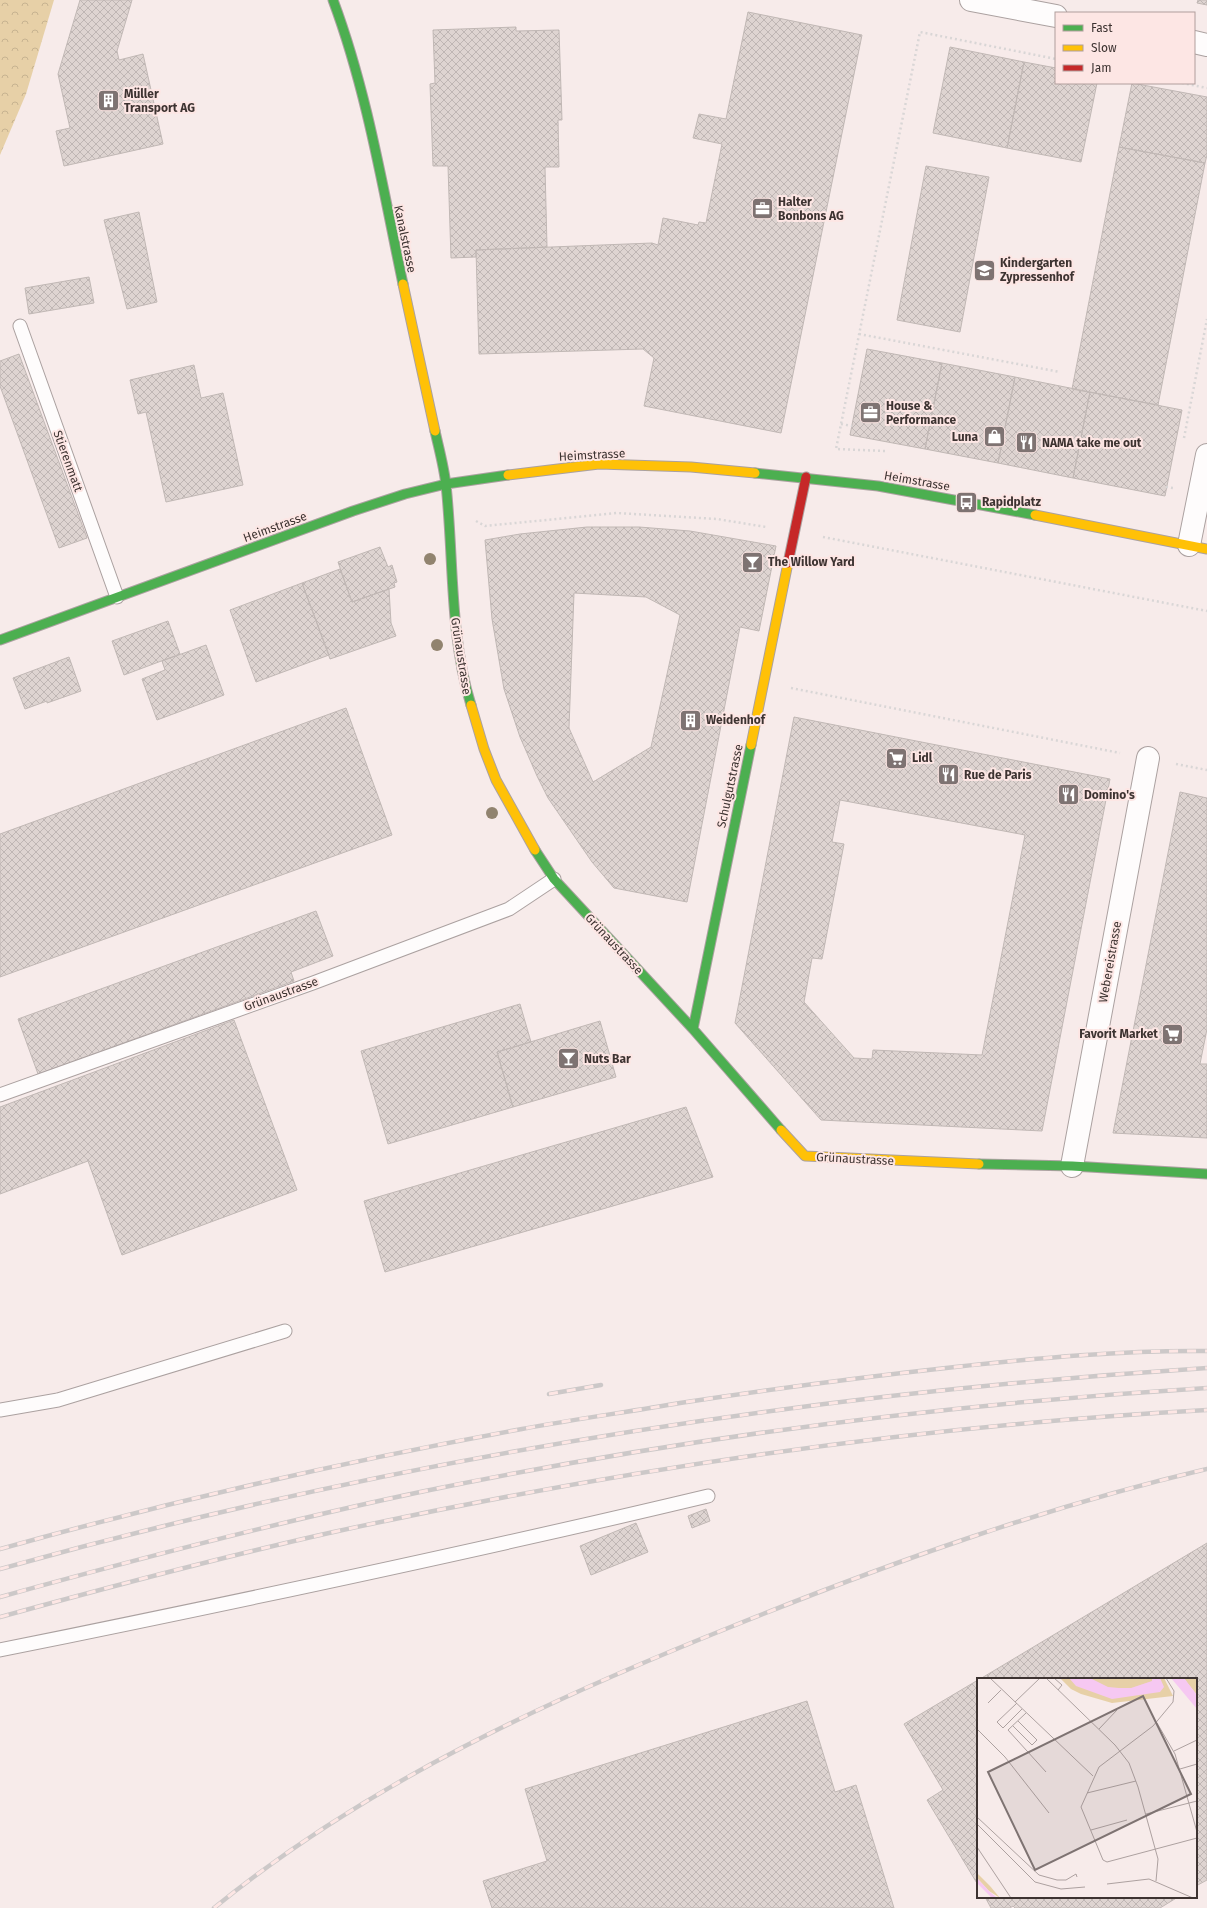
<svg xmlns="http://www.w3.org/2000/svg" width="1207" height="1908" font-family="'Fira Sans',sans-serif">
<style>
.park{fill:url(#park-crowns)}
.building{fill:url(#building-cross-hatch);stroke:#c1b8b5;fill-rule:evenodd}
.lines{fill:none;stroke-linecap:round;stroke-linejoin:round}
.lane-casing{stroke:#aba1a0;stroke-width:15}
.street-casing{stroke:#aba1a0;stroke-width:24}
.fast-casing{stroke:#aba1a0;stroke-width:11}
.slow-casing{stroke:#aba1a0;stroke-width:11}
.jam-casing{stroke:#aba1a0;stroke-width:11}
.path{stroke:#d9d6d6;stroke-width:2.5;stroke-dasharray:2 3;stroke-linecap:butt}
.lane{stroke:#fefcfc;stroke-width:13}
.street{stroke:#fefcfc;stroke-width:22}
.fast{stroke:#4caf50;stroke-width:9}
.slow{stroke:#ffc107;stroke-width:9}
.jam{stroke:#c62828;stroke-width:9}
.rail-casing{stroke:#ccc8c8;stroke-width:4.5}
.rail{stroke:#fde6e4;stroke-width:3;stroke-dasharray:9;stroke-linecap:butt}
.tree{fill:#91836f}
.labels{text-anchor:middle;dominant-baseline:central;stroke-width:4;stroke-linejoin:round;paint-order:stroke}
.poi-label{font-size:12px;font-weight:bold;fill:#3d3331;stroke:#fde6e4;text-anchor:start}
.street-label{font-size:12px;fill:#3d3331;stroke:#fde6e4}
.inset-road{fill:none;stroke:#ada1a0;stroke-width:1}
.view{fill:#7e7372;fill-opacity:0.15;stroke:#7e7372;stroke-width:2}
.inset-edge{fill:none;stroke:#3d3331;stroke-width:2}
</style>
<defs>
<pattern id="park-crowns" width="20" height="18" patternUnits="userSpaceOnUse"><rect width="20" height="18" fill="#e7d0a7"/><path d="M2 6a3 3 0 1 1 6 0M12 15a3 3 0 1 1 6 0" fill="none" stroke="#c7b390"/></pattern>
<pattern id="building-cross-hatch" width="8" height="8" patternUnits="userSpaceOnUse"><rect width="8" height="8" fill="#ded4d1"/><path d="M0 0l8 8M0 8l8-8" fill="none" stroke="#bfb6b4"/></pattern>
</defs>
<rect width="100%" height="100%" fill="#f7ebea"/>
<path class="park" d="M0 0H54L26 94 0 155Z"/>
<path class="building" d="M80 0H132L117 51 119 60 143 54 163 144 64 166 56 131 70 128 58 74Z
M1198 0H1207V5L1197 3Z
M748 12 862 35 781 433 644 406 654 358 643 349 479 354 476 250 652 243 658 245 663 218 698 225 699 222 706 223 722 144 693 138 699 114 726 119Z
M516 27V31L559 30 562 120H558L559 167H545L547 247 476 250V257L451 258 448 166H433L430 84 435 83 433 30Z
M950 47 1024 62 1007 148 933 133Z
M1024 62 1056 68V83H1097L1081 162 1007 148Z
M1132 83 1207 97V155L1205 163 1119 147Z
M1119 147 1205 163 1158 405 1072 389Z
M926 166 989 177 960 332 897 320Z
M139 212 157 302 127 309 104 220Z
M89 277 94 303 29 314 25 288Z
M867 349 942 363 925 449 850 435Z
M19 354 87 538 59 548 0 386V361Z
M942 363 1015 377 998 463 925 449Z
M194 365 201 398 223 393 243 485 166 502 146 412 138 414 130 380Z
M1015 377 1090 392 1073 478 998 463Z
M1090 392 1182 410 1165 496 1073 478Z
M587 527H639L690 531 776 546 759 631 740 627 687 902 614 888 592 862 548 798 537 776 520 737 504 689 492 619 485 540 520 534ZM574 593 646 597 680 615 651 747 593 782 569 728Z
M380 547 388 567 392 565 397 582 394 583 395 587 352 602 338 562Z
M340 569 352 602 389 589 391 623 396 636 330 659 302 583Z
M302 583 329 655 256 682 230 610Z
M168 621 180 654 124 675 112 641Z
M206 645 224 695 157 720 142 679 165 670 162 661Z
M69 657 81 691 47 703V701L25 709 13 678Z
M346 708 392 835 0 977V834Z
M794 717 1110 779 1042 1131 821 1120 735 1023ZM840 800 1025 835 982 1055 873 1050 872 1059 854 1058 804 1002 812 958 822 959 844 844 832 842Z
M1180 792 1207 798V1029L1200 1064H1207V1138L1113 1133Z
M316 911 333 956 291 972 294 981 38 1074 18 1019Z
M520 1004 531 1042 497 1052 513 1107 388 1144 361 1051Z
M234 1020 297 1190 122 1255 88 1161 0 1194V1107Z
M600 1021 616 1077 513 1107 497 1052Z
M686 1107 713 1177 385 1272 364 1201Z
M706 1509 710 1521 692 1528 688 1516Z
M636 1523 648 1552 591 1575 580 1546Z
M1207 1543V1880L1196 1886V1679H980Z
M978 1680V1885L927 1800 943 1790 904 1724Z
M807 1701 835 1792 856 1785 894 1908H492L483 1881 547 1861 525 1789Z
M985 1897H1178L1160 1908H1015L1013 1906 1010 1908H991Z"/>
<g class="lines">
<defs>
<path id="lane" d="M20 326 117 597
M0 1095 313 983 509 909 554 879
M0 1410 58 1400 285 1331
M0 1650C237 1602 473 1552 708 1496"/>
<path id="street" d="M971 0 1056 16
M1194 42 1207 45
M1189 545 1207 455
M1072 1166 1148 758"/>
<path id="fast" d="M333 0C367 91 383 189 403 284
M435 431C439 449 444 467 446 485 454 558 449 634 471 705
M755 473 878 486 1035 515
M0 640 353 511 405 494 446 484 508 475
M535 850 554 879 693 1029 781 1130
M693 1029 751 745
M979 1164 1072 1166 1207 1174"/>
<path id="slow" d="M403 284 435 431
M508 475 599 464 691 467 755 473
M1035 515 1207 549
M471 705 484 749 496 780 535 850
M751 745 788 563
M781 1130 805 1156 979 1164"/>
<path id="jam" d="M788 563 806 477"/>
</defs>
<use href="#lane" class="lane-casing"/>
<use href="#street" class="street-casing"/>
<use href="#fast" class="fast-casing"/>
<use href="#slow" class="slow-casing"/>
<use href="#jam" class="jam-casing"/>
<path class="path" d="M1182 83 1207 88
M859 334 1060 372
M841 424 852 426
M1184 438 1207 319
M885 451 836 449 920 32 1056 59
M1166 487 1173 488
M476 521 485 526 617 513 717 519 766 527
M823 537 1207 611
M791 688 1120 753
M1176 764 1207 770"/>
<use href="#lane" class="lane"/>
<use href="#street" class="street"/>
<use href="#fast" class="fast"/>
<use href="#slow" class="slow"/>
<use href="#jam" class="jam"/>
<defs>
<path id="rail" d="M549 1394 601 1385
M0 1549C172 1501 347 1461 522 1429 575 1419 628 1412 680 1403 772 1389 863 1377 955 1367 1039 1358 1123 1350 1207 1351
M0 1569C394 1459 799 1394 1207 1368
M0 1597C141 1558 282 1521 425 1491 682 1438 945 1404 1207 1388
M0 1617C109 1587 218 1558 329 1533 617 1470 912 1426 1207 1410
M214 1908C367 1783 550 1699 733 1626 887 1564 1045 1507 1207 1469"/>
</defs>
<use href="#rail" class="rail-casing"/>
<use href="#rail" class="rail"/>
</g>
<g class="tree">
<circle cx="430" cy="559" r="6"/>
<circle cx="437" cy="645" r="6"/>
<circle cx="492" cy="813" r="6"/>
</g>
<defs>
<symbol id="building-square" viewBox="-11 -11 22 22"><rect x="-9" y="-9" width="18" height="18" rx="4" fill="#7e7372" stroke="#fde6e4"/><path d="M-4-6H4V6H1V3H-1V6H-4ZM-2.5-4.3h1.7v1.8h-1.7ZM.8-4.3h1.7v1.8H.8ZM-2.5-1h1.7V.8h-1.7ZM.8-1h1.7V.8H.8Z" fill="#fff"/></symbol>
<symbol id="office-square" viewBox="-11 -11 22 22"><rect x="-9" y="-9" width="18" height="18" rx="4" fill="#7e7372" stroke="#fde6e4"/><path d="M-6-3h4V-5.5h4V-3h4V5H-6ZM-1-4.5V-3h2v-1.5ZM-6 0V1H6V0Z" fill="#fff"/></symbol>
<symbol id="school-square" viewBox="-11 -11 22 22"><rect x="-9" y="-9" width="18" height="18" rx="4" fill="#7e7372" stroke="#fde6e4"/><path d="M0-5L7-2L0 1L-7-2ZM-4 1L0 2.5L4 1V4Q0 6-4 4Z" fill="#fff"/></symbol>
<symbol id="shop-square" viewBox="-11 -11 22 22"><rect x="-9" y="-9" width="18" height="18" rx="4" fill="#7e7372" stroke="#fde6e4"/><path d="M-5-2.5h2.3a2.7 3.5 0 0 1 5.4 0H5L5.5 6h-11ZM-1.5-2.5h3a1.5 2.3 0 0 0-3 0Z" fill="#fff"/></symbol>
<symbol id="restaurant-square" viewBox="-11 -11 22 22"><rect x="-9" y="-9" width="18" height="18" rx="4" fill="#7e7372" stroke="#fde6e4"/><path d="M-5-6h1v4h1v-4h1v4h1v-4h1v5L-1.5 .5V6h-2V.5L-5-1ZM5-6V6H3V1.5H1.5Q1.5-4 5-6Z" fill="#fff"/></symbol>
<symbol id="bus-square" viewBox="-11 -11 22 22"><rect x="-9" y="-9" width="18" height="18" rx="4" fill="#7e7372" stroke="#fde6e4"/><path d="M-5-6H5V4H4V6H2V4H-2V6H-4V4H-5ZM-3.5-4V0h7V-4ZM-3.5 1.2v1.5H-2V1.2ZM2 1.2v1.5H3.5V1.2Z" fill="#fff"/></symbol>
<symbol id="bar-square" viewBox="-11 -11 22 22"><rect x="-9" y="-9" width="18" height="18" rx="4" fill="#7e7372" stroke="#fde6e4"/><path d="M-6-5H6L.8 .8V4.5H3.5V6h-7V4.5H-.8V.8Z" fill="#fff"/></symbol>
<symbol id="supermarket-square" viewBox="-11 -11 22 22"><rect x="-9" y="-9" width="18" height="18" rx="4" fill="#7e7372" stroke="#fde6e4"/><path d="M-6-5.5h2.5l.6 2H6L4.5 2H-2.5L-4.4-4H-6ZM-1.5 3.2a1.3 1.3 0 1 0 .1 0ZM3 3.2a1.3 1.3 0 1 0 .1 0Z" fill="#fff"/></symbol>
</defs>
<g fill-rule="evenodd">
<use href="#building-square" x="96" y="88" width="25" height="25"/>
<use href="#office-square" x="750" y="196" width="25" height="25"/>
<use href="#school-square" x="972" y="258" width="25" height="25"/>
<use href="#office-square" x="858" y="400" width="25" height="25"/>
<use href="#shop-square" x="982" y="424" width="25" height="25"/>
<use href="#restaurant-square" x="1014" y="430" width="25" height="25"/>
<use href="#bus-square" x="954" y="490" width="25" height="25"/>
<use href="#bar-square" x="740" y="550" width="25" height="25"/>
<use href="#building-square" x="678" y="708" width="25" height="25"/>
<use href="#supermarket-square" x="884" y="746" width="25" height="25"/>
<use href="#restaurant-square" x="936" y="762" width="25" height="25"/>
<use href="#restaurant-square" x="1056" y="782" width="25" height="25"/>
<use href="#supermarket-square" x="1160" y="1022" width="25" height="25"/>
<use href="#bar-square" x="556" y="1046" width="25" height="25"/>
</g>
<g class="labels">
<g class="poi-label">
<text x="124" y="94">Müller<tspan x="124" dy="14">Transport AG</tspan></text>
<text x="778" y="202">Halter<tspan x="778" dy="14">Bonbons AG</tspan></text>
<text x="1000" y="263">Kindergarten<tspan x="1000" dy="14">Zypressenhof</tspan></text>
<text x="886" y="406">House &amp;<tspan x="886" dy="14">Performance</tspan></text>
<text x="978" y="437" text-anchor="end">Luna</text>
<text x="1042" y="443">NAMA take me out</text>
<text x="982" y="502">Rapidplatz</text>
<text x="768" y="562">The Willow Yard</text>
<text x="706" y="720">Weidenhof</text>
<text x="912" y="758">Lidl</text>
<text x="964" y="775">Rue de Paris</text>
<text x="1084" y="795">Domino's</text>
<text x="1158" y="1034" text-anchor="end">Favorit Market</text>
<text x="584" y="1059">Nuts Bar</text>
</g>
<g class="street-label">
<text transform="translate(405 239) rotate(78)">Kanalstrasse</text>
<text transform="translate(592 455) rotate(-3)">Heimstrasse</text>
<text transform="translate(68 461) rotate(70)">Stierenmatt</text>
<text transform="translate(917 481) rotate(10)">Heimstrasse</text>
<text transform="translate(275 527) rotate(-20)">Heimstrasse</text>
<text transform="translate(461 656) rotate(81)">Grünaustrasse</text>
<text transform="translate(730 786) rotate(-78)">Schulgutstrasse</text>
<text transform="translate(614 944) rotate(47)">Grünaustrasse</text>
<text transform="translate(1110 962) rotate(-80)">Webereistrasse</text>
<text transform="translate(281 994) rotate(-20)">Grünaustrasse</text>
<text transform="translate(855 1159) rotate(3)">Grünaustrasse</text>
</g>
</g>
<g transform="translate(977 1678)">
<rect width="220" height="220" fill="#f7ebea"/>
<path d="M0 195 13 208 23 220 12 213 0 200Z" fill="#e7d0a7"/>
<path d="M83 0H187L196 18 135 25 104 16 94 11ZM207 0H220V17L211 6Z" fill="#e7d0a7"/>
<path d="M92 0H113L131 9 142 10H154L175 3V0H183L187 9 183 14 135 21 99 8ZM194 0H207L220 17V31ZM0 200 12 213 20 220H15L0 205Z" fill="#f6c8f2"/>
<path class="inset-road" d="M13 0 116 98M69 0 138 67 152 85 161 109 181 181 179 203M77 0 85 7 81 12M189 0 197 13 196 24 176 48 122 89 104 129 126 182 130 184 220 160M38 24 63 0M11 25 24 12M40 25 20 44 26 50 45 31M49 35 31 52 69 94M180 45 198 76 220 154M36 48 55 67 60 62 41 43M0 51 28 79 72 135M122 51 140 32M197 73 220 62M203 91 220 86M110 115 159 103M169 136 220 123M0 139 62 197 80 202H89L99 196 100 199M0 146 58 204 84 211 108 209M114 152 150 142M0 169 34 220M130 206 172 201 216 220"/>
<path class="view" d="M166 18 214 116 58 192 11 94Z"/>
<rect width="220" height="220" class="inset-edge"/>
</g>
<rect x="1055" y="12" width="140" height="72" fill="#fde6e4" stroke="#b09e9c"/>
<rect x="1063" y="25" width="20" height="6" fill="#4caf50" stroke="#b09e9c"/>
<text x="1091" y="32" font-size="12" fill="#3d3331">Fast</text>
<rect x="1063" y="45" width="20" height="6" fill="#ffc107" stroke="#b09e9c"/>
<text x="1091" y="52" font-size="12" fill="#3d3331">Slow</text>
<rect x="1063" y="65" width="20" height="6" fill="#c62828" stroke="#b09e9c"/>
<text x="1091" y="72" font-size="12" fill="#3d3331">Jam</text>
</svg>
